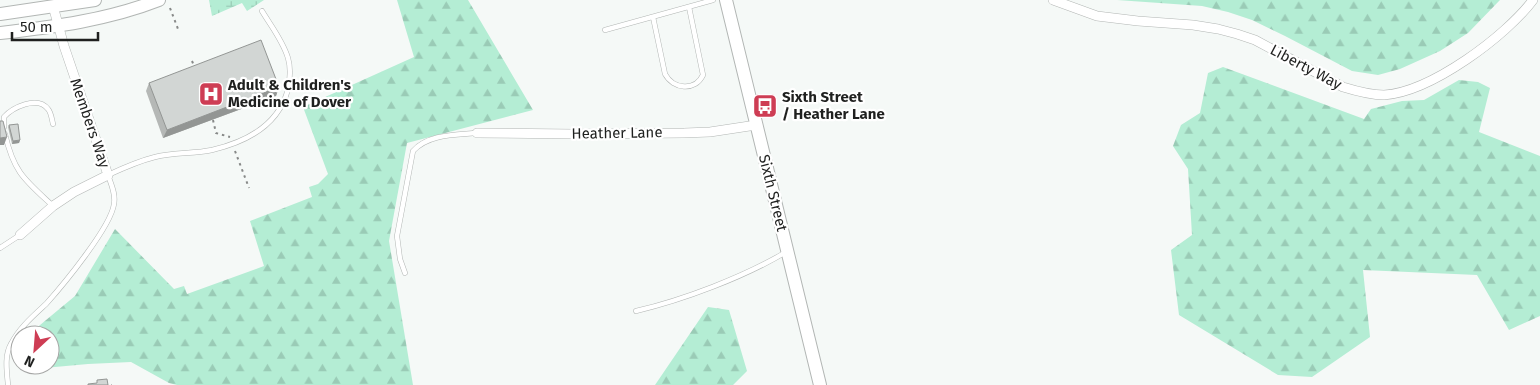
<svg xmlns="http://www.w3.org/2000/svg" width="1540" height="385" font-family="'Fira Sans',sans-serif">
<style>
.forest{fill:url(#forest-firs)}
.wetland{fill:url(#wetland-marsh)}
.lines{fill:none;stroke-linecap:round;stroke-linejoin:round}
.service-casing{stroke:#b2b6b4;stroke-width:5.5}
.minor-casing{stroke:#b2b6b4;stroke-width:10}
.secondary-casing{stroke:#b2b6b4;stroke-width:14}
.path{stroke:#878988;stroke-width:2;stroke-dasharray:2.5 4;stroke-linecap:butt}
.service{stroke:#fff;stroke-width:4.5}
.minor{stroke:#fff;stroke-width:9}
.secondary{stroke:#fff;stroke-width:12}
.wall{fill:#b5b8b6}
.shaded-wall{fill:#939694}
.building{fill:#d2d6d4;stroke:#939694}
.labels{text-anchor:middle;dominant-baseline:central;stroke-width:4.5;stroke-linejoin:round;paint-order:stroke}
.street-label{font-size:15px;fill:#1f201f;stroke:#fff}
.poi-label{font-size:15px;font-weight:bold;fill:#1f201f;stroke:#fff;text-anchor:start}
</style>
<defs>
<pattern id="forest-firs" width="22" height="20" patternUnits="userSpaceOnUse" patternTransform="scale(1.25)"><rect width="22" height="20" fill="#b4edd4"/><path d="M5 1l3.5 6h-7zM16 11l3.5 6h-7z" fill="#9acbb6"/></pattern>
<pattern id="wetland-marsh" width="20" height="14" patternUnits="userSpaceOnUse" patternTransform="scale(1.25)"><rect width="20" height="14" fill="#b4edd4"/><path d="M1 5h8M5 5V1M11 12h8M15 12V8" fill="none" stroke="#9acbb6"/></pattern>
</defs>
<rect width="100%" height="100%" fill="#f5f9f7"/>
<path class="forest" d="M397 0H468L533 110 407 143 389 241 413 385H177L169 383 131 362 88 364 22 370 21 365H50V335H28L75 296 115 229 174 289 184 286 187 294 264 266 250 221 312 197 309 187 318 184 328 174 303 107 414 57Z
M1117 0H1500L1468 33 1440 51 1400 69 1378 75 1352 71 1285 36 1252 20 1228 12 1202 6Z
M1223 67 1364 119 1371 109 1402 101 1424 100 1459 80 1478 82 1490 88 1479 132 1540 156V316L1509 330 1477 275 1363 270 1370 337 1312 377 1278 375 1179 315 1171 250 1192 235 1188 169 1173 146 1181 125 1200 113 1208 73Z
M708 307 729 310 747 371 733 385H655Z"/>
<path class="wetland" d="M209 0H264L247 11 242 3 212 16Z"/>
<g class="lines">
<defs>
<path id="service" d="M653 17 665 74C673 89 695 92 703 75L689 7
M605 30 713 0
M4 127V117C12 108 37 95 48 109 51 112 52 120 53 124
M5 134C14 173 25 180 53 206
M0 248 20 235
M405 273 400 259 397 236 413 151C428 134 455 135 477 133
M636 311C683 300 744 277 786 252
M8 385C7 372 4 356 11 344 19 328 33 316 46 304 63 285 111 227 114 204 116 194 111 184 108 175 123 168 139 161 155 157 173 152 193 154 212 150 246 142 279 125 288 89 290 79 291 68 288 58 283 41 271 26 262 11"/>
<path id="minor" d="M1053 0 1097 16 1138 21 1193 25 1218 29 1237 34 1255 40 1343 87C1356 91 1370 95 1384 95 1431 92 1506 36 1533 0
M477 133 574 134 684 133 710 132 756 125
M20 235 53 206 74 192 108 175 64 46 53 6"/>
<path id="secondary" d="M726 0 820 385
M0 14 95 0
M0 33C54 27 108 20 159 0"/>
</defs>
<use href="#service" class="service-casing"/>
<use href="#minor" class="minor-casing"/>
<use href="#secondary" class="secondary-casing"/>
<path class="path" d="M170 8 178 29
M192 61 195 68
M213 120 216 133 230 137
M235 151 249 188
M105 385H112"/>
<use href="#service" class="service"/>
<use href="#minor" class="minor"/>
<use href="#secondary" class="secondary"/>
</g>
<path class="wall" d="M149 83 279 87 276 96 163 138 146 91Z
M9 125 20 140 19 143 12 144 8 127Z"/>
<path class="shaded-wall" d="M279 87 276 96 163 138 167 130Z
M7 137 4 145H0V138Z
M20 140 19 143 12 144 13 141Z"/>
<path class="building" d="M261 40 279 87 167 130 149 83Z
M0 121H3L7 137 0 138Z
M18 124 20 140 13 141 9 125Z
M107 379 108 385H88V384L97 383V380Z"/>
<defs>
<symbol id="hospital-square" viewBox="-11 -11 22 22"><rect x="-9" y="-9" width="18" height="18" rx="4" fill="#ce3d54" stroke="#fff"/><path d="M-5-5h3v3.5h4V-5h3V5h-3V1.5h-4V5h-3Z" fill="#fff"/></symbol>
<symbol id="bus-square" viewBox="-11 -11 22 22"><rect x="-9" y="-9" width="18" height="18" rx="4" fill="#ce3d54" stroke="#fff"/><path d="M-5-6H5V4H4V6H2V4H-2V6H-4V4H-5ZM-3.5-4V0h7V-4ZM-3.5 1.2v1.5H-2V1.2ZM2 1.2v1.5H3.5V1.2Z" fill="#fff"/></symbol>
</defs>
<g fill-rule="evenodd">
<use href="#hospital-square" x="197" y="80" width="28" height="28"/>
<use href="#bus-square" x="751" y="92" width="28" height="28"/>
</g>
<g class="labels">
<g class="street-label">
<text transform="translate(1306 67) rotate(28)">Liberty Way</text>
<text transform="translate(90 123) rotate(71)">Members Way</text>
<text transform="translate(617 133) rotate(-1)">Heather Lane</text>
<text transform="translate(773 193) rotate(76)">Sixth Street</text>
</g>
<g class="poi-label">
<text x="228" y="85">Adult &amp; Children's<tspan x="228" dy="17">Medicine of Dover</tspan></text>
<text x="782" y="97">Sixth Street<tspan x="782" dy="17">/ Heather Lane</tspan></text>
</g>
</g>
<g transform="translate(35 350) rotate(206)"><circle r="24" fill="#ffffff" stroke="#a5a6a5"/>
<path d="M0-4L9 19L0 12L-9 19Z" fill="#ce3d54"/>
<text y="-8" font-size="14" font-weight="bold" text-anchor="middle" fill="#1f201f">N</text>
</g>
<path d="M12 32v8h86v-8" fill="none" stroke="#1f201f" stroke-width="2.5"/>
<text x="20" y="32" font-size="15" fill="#1f201f" stroke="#ffffff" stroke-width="4" paint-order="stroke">50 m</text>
</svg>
